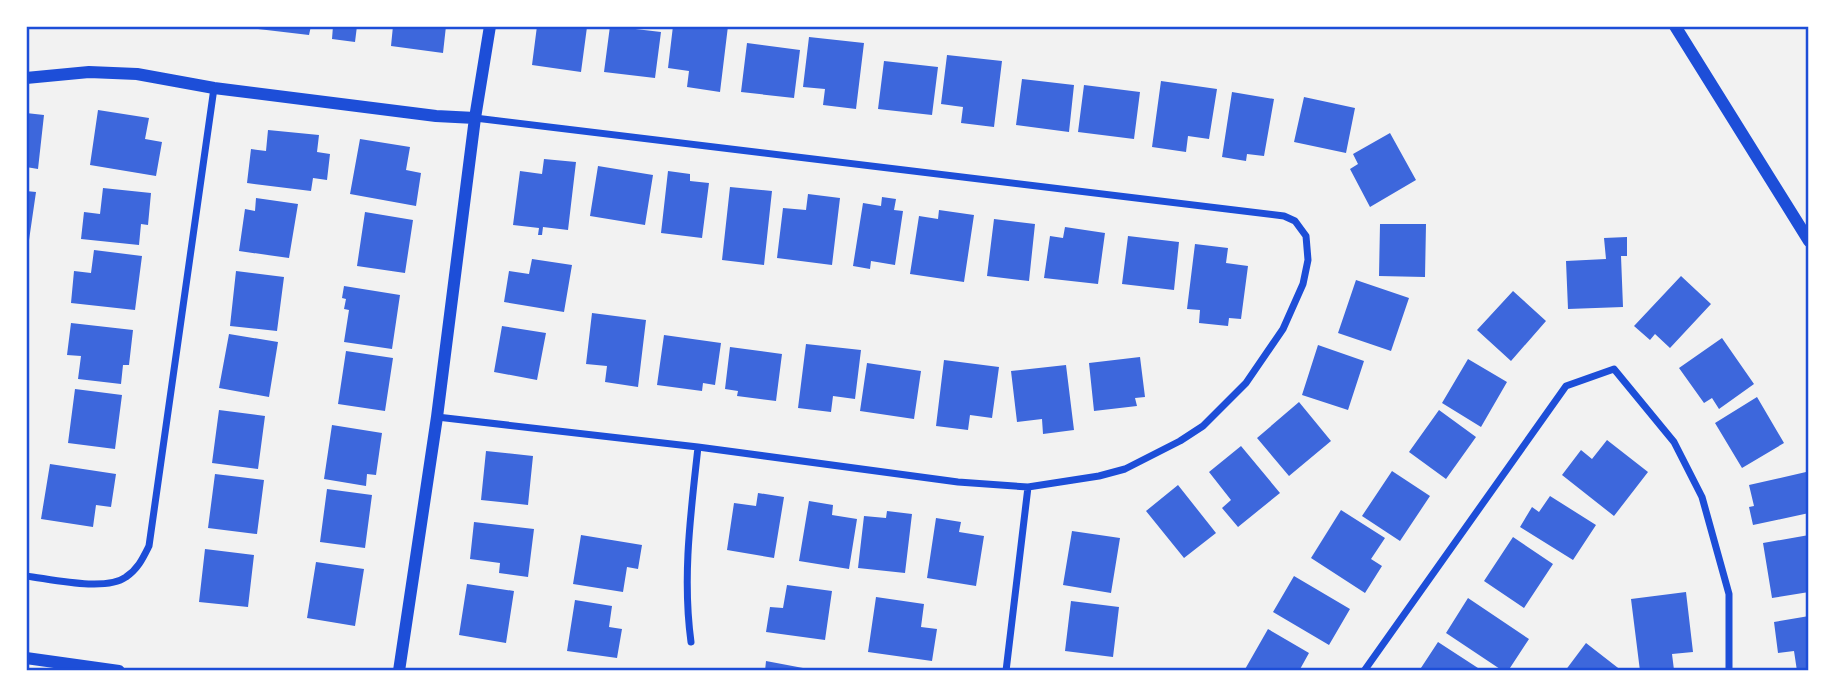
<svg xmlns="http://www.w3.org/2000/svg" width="1835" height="697" font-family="Arial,sans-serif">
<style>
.building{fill:#3d67dc}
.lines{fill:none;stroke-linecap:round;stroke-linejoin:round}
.minor{stroke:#1d4ed8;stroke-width:7}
.tertiary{stroke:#1d4ed8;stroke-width:12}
.neatline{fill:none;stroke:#1d4ed8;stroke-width:2.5}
</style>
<rect width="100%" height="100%" fill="#f2f2f2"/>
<path class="building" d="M258 26H311L309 35 258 29Z
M333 26H357L355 42 332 39Z
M393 26H446L443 53 391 46Z
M537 26 587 27 581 72 532 65Z
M610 26 661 32 655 78 604 72Z
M673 26H728L720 92 687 87 689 71 668 68Z
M809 37 864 43 856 109 823 105 825 89 803 87Z
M747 43 800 50 794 98 741 92Z
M947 55 1002 61 994 127 961 123 963 107 941 104Z
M884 61 938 67 932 115 878 109Z
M1022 79 1074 85 1069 132 1016 125Z
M1161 81 1217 89 1209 139 1188 136 1186 152 1152 147Z
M1084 85 1140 92 1134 139 1078 132Z
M1232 92 1274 99 1264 156 1247 154 1246 161 1222 157Z
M1304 97 1355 108 1346 153 1294 142Z
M98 110 149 118 145 139 162 142 156 176 90 165Z
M26 113 44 115 38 169 26 167Z
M268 130 319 135 317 152 330 154 327 180 313 178 311 191 247 183 251 149 266 151Z
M1390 133 1416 180 1370 207 1350 169 1358 164 1353 154Z
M360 139 410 147 406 170 421 173 416 206 350 194Z
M544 159 576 162 568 230 543 227 542 235H538L539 228 513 225 520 171 542 174Z
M598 166 653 175 645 225 590 216Z
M668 171 690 174V181L709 183 702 238 661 233Z
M730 187 772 191 764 265 722 260Z
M103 188 151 193 148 225 141 224 139 245 81 239 84 212 100 214Z
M26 191 36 192 28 247H26Z
M808 194 840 198 832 265 777 258 783 208 806 210Z
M882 197 896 199 894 210 903 211 895 265 871 261 870 269 853 266 863 203 881 206Z
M256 198 298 204 289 258 239 251 245 209 255 211Z
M939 210 974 215 964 282 910 274 919 216 938 219Z
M365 212 413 220 405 273 357 266Z
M994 219 1035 224 1029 281 987 276Z
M1380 224H1426L1425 277 1379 276Z
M1065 227 1105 233 1098 284 1044 278 1050 236 1063 238Z
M1128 236 1179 242 1174 290 1122 284Z
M1627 237V256H1621L1623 307 1568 309 1566 261 1606 259 1604 238Z
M1195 244 1228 248 1226 263 1248 266 1241 319 1229 318 1228 326 1199 323 1200 310 1187 309Z
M94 250 142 256 135 310 71 303 74 271 91 273Z
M532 259 572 265 564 312 504 302 509 271 529 274Z
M236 271 284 277 277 331 230 326Z
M1681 276 1711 304 1670 348 1655 334 1650 340 1634 326Z
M1356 280 1409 298 1391 351 1338 333Z
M344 286 400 295 392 349 344 342 349 310 344 309 346 299 342 298Z
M1513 291 1546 321 1511 361 1477 330Z
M592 313 646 320 638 387 605 382 607 366 586 364Z
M71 323 133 330 129 365H123L121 384 78 379 81 356 67 355Z
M502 326 546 333 537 380 494 372Z
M229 334 278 342 269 397 219 388Z
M664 335 721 343 715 385 703 383 702 391 657 385Z
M1722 338 1754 384 1719 409 1712 398 1704 403 1679 368Z
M806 344 861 350 855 399 833 396 831 412 798 408Z
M1318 345 1364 361 1348 410 1302 395Z
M730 347 782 354 776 401 737 396 738 391 725 389Z
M346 351 393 358 385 411 338 404Z
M1140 357 1145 397 1135 398 1137 406 1094 411 1089 363Z
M1468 359 1507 382 1481 427 1442 403Z
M944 360 999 367 992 418 970 415 968 430 936 426Z
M867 363 921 371 914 419 860 411Z
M1066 365 1074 430 1043 434 1042 419 1017 422 1011 371Z
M75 389 122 395 115 449 68 443Z
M1757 397 1784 443 1742 468 1715 423Z
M1299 402 1331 441 1289 476 1257 438Z
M219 410 265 416 258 469 212 463Z
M1439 410 1476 437 1446 479 1409 452Z
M332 425 382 433 376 475 367 474 366 486 324 479Z
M1607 440 1648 472 1614 516 1562 475 1581 450 1592 459Z
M1241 446 1280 493 1238 527 1222 508 1231 500 1209 472Z
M486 451 533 456 528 505 481 500Z
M50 464 116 474 111 507 96 505 93 527 41 519Z
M1392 471 1430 496 1400 541 1362 516Z
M1806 472 1809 485V513L1753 525 1749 507 1754 506 1749 485Z
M215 474 264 480 257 534 208 528Z
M1178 485 1216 533 1184 558 1146 511Z
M327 489 372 495 365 548 320 542Z
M758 493 784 497 774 558 727 550 734 503 756 506Z
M1550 496 1596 525 1573 560 1520 527 1532 507 1539 512Z
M809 501 833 505 832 515 857 519 849 569 799 561Z
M1341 510 1385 538 1371 559 1382 566 1365 593 1311 558Z
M887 511 912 514 905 573 858 568 864 516 886 518Z
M936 518 961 522 959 532 984 536 976 586 927 578Z
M474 522 534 529 528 577 499 573 500 563 470 559Z
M1072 531 1120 538 1111 593 1063 585Z
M581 535 642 545 638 569 627 567 623 592 573 584Z
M1809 535V592L1772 598 1763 543Z
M1513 537 1553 564 1524 608 1484 581Z
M205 549 254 555 248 607 199 602Z
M316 562 364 569 355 626 307 618Z
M1294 576 1350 609 1329 645 1273 612Z
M467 584 514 591 506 643 459 635Z
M787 585 832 591 825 640 766 632 770 607 783 608Z
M1686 592 1693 652 1672 654 1674 670 1640 671 1631 599Z
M876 597 924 604 921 627 937 629 932 661 868 652Z
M1468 598 1529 639 1508 671H1503L1446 633Z
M575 600 612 606 609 627 622 629 617 658 567 651Z
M1071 601 1119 607 1113 657 1065 651Z
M1809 616V671H1797L1794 651 1778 653 1774 622Z
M1268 629 1309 653 1299 671H1244Z
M1438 642 1478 668 1476 671H1419Z
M1586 643 1622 671H1565Z
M766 661 803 668 802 671H765Z"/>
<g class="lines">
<path class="minor" d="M437 417 698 447 958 482 1028 487 1099 476 1125 469 1180 441 1203 426 1246 383 1283 329 1303 284 1308 260 1306 236 1295 221 1284 216 475 118
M26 576C51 579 105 592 126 577 138 569 143 558 149 546L214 88
M691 642C682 576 691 512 698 447
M1006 671 1028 487
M1364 671 1566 386 1614 369 1674 442 1702 497 1729 594V671"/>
<path class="tertiary" d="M1675 26 1809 241
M26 78 89 72 137 74 214 88 436 116 475 118
M26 658 119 671
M399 671 437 417 475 118 490 26"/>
</g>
<rect width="1835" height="697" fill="none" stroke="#ffffff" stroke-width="56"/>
<rect x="28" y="28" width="1779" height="641" class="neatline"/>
</svg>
